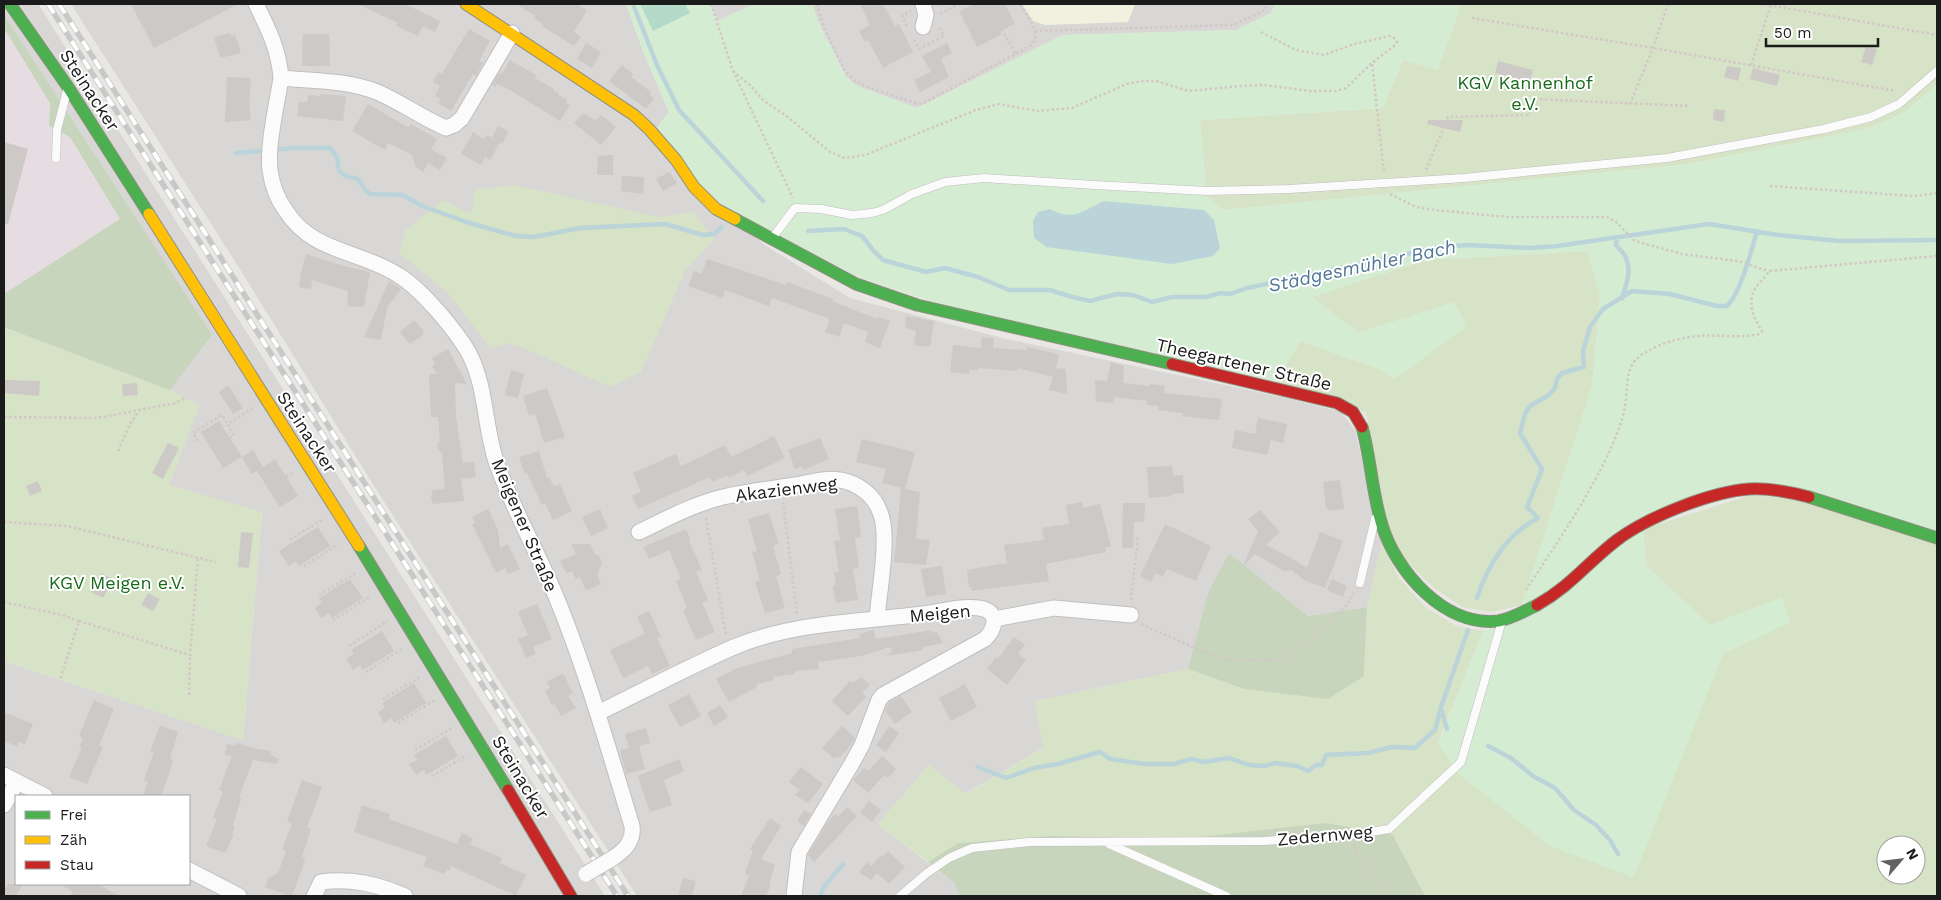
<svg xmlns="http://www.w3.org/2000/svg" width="1941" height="900" font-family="'Work Sans',sans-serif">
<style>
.residential{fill:#d8d7d5;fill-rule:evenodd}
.industrial{fill:#e6dde2}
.education{fill:#f2f1e0}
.grass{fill:#d7e3c6;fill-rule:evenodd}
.forest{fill:#c6d5bc}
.park{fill:#d4edd2}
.pitch{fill:#b4dbc9}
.parking{fill:#d9d8d7}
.water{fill:#bbd4d9}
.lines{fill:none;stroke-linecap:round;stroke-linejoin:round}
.stream{stroke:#bbd4d9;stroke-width:4.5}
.building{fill:#ccc9c7}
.lane-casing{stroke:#c0bfbe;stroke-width:9}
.street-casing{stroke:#c0bfbe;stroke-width:17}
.fast-casing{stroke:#8f907f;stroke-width:13}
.slow-casing{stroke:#8f907f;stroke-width:13}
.jam-casing{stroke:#8f907f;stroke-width:13}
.path{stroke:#d3c7c6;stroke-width:2.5;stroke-dasharray:2.5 2.5;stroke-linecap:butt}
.lane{stroke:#fcfbfb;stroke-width:8}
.street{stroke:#fcfbfb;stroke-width:15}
.fast{stroke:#4caf50;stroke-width:11}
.slow{stroke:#ffc107;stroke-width:11}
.jam{stroke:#c62828;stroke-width:11}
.rail-casing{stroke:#c9c8c8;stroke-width:5.5}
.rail{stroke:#fff;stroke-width:4;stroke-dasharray:11;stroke-linecap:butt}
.street-bridge-casing{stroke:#c0bfbe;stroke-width:17;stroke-linecap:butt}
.street-bridge{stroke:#fcfbfb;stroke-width:15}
.labels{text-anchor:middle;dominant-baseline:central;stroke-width:4;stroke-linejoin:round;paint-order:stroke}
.park-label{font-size:18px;fill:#186a1b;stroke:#fff}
.street-label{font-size:18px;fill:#1b1b1b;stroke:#fff}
.water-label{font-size:19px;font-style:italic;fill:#517797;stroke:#fff}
</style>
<rect width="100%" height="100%" fill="#e9e7e4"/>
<path class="residential" d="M4 4H38L605 896H4V661L243 740 262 513 169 485 199 405 4 327V294L120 219 4 28ZM16 796H189V884H16Z
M71 4H754L717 21 642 49 669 112 657 127 763 244 850 298 1006 339 1286 398 1341 412 1355 430 1382 543 1367 607 1308 616 1229 553 1208 592 1188 669 1035 701 1044 747 965 794 929 765 878 824 954 883 960 896H637L374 486 238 266Z
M812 4H1275L1271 13 1236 30 1063 35 917 108 855 85 846 77 818 21Z"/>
<path class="industrial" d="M4 28 50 103 49 126 70 137 120 219 4 294Z"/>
<path class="education" d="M1022 4H1135L1128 22 1045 25 1033 21Z"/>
<path class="grass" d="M1461 4H1937V84L1906 112 1866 129 1689 164 1224 210 1207 197 1200 120 1383 108 1403 60 1438 69Z
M514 185 659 217 693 212 714 239 685 271 641 372 610 387 524 348 507 343 491 348 447 292 399 253 405 231 443 200 471 214 475 190Z
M1588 251 1600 296 1592 386 1522 605 1492 612 1462 607 1433 587 1406 561 1385 520 1366 412 1276 381 1300 341 1379 369 1395 379 1454 302 1359 333 1311 297 1426 260Z
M4 327 170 390 200 405 169 485 262 512 243 740 4 661Z
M1751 495 1808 501 1937 544V896H1425L1393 835 1191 838 1049 836 958 843 928 862 878 824 929 765 966 794 1043 748 1035 701 1188 669 1244 689 1364 676 1367 607 1382 543 1399 578 1425 607 1456 626 1483 631 1438 742 1458 773 1550 845 1633 877 1723 654 1790 621 1781 598 1710 625 1646 566 1643 529ZM1886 845H1916V875H1886Z"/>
<path class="forest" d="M4 15 212 335 170 390 4 327V294L120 219 70 137 49 126 50 103 4 28Z
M1229 553 1308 616 1367 607 1364 676 1328 699 1244 689 1188 669 1208 592Z
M1326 823 1393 835 1425 896H960L954 883 928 862 958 843 1049 836 1191 838Z"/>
<path class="park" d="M626 4H711L718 21 754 4H812L818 21 846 77 855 85 917 108 1063 35 1236 30 1271 13 1275 4H1461L1438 70 1403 60 1383 108 1200 120 1207 197 1224 210 1689 164 1866 129 1905 112 1937 84V534L1757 485 1642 521 1646 566 1710 625 1782 597 1790 622 1723 654 1634 877 1550 846 1458 773 1438 743 1483 631 1516 623 1592 386 1600 297 1588 251 1426 260 1312 297 1359 333 1454 302 1467 326 1395 379 1379 369 1300 341 1276 381 940 304 861 278 727 209 700 185 657 127 669 112 642 49Z"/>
<path class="pitch" d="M640 4H685L690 13 653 31Z"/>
<path class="parking" d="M212 335 239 377 200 405 170 390Z"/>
<path class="water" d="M1104 201 1204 210 1214 220 1220 248 1213 256 1172 264 1046 247 1034 238 1033 221 1038 212 1050 209C1074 222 1082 211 1104 201Z"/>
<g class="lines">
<path class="stream" d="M633 4 657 65 679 110 763 201
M236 153 293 148H330L337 157 339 171 346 176 358 179 365 190 370 194 403 195 422 206 469 223 516 236 534 237 580 228 665 224 703 235 714 234 722 227
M808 231 844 229 862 236 873 250 883 260 926 272 945 268 978 277 1009 290H1050L1072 297 1090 301 1117 294 1133 295 1152 302 1172 297H1206L1220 293 1230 294 1247 288 1435 248 1466 245 1530 248 1557 246 1709 224 1778 235 1840 241 1937 240
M1617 238 1616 245C1619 249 1625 254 1626 258 1632 270 1626 286 1622 298
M1477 598C1488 565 1507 534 1538 518L1527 507 1542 469 1520 433 1525 414 1530 406 1549 395 1555 388 1557 379 1562 373 1584 367 1583 351 1590 327 1603 309 1632 291 1670 294 1717 306H1727C1741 293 1751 251 1757 231
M1441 709 1447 729
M1488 746 1511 758 1533 776 1555 788 1574 810 1596 825 1610 840 1618 854
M978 767 1006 778 1034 768 1058 764 1100 752 1110 759 1145 764H1174L1191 759 1204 762 1229 758 1249 765 1265 766 1275 763 1297 766 1308 771 1316 765H1322L1326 755 1368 753 1392 747 1415 748 1435 730 1441 707 1468 630
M820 896 823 888 843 864"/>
</g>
<path class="building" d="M131 4H238L154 48Z
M358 4H405L440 21 435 32 423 26 418 36 396 26 398 23Z
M516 4H576L587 10 574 32 581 37 574 46 542 26 543 24 534 19 536 16Z
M860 4H883L895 26 899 24 913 52 883 68 868 40 865 42 859 31 870 25Z
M974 4H1005L1015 24 1000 31 1002 34 977 47 959 11Z
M469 29 490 41 479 61 483 63 476 76 473 74 451 111 438 103 441 99 435 96 440 86 433 82 438 72 442 74Z
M230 33 231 36 235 35 241 53 220 58 214 37Z
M303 34H329L330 66H302Z
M586 43 601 52 592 68 577 59Z
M947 43 952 53 941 59 949 77 920 92 914 80 931 72 922 56Z
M1866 47 1877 49 1872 65 1861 62Z
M510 60 536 75 535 78 554 89 553 90 559 93 558 95 567 100 566 103 570 105 560 121 510 90 497 84 495 87 492 85 499 73 502 74Z
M1498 61 1533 70 1530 82 1495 73Z
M622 65 633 74 631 77 651 92 649 94 654 98 646 109 609 81Z
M1727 66 1741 68 1738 81 1724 77Z
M1753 68 1780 75 1777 86 1750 79Z
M227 77 251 78 249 105 251 120 225 122Z
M320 94 346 96 343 121 297 116 299 102H307L308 95 320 96Z
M368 104 408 127 411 124 437 139 431 149 447 158 440 170 428 163 423 172 416 167 412 155 388 143 385 150 352 131Z
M1714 109 1725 110 1724 122 1713 120Z
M583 113 596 120 601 115 616 127 601 145 574 123Z
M1428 120H1463L1460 132 1427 124Z
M498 126 509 132 502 144 500 142 490 160 485 157 481 165 461 154 473 132 484 139 487 135 499 142 492 137Z
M4 142 28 149 8 224 4 223Z
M613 155V175H597L598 156Z
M669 172 677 183 663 191 656 179Z
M622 176 644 177 643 194 621 191Z
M306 254 344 266 370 272 364 307 347 306 348 291 312 280 311 289 299 287 301 272Z
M707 259 786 285 787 282 833 299 832 301 849 308 878 319 879 317 890 321 880 348 865 342 868 332 844 323 839 337 825 332 830 319 772 298 769 306 725 290 722 298 688 286 694 271 702 274Z
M389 281 401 289 387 308 381 340 364 337Z
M906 316 934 321 930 347 914 345 916 331 905 328Z
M414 320 423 330V335L410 344 400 332Z
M982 337 994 338 993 348 1027 350V347L1059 354 1056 368 1066 369 1067 394 1049 390 1053 377 1017 368V371L978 368V370H970L969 374 950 372 953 345 981 348Z
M448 349 467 384 455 383 456 416 463 463 474 462 476 477 461 479 464 501 433 504 431 497 433 490 445 489 442 453 438 450 437 445 440 441 438 417H431L429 374H437L432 366 435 364 432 358Z
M1111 362 1124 366 1123 383 1150 386V384L1165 386 1164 393 1222 399 1219 420 1182 416 1183 413 1158 410 1159 406 1147 405V401L1114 397 1113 403 1096 401 1095 380 1107 381Z
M511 370 524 374 518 398 505 395Z
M4 380 40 381 39 396 4 393Z
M137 383 138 395 123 396 122 384Z
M228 385 243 408 233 414 219 392Z
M547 388 565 437 544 443 535 414 529 416 523 396Z
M1258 418 1287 424 1283 443 1271 440 1267 455 1232 448 1235 430 1255 434Z
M219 421 242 457 223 468 201 432Z
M774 436 785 458 747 476 744 470 729 478 728 475 712 482 710 477 638 509 632 496 641 492 633 473 676 454 681 466 725 445 731 457Z
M820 438 829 459 803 470 802 466 795 469 788 450Z
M862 439 915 452 905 489 920 492 916 539 930 540 926 565 894 562 901 488 882 483 886 469 856 462Z
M168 443 179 448 163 479 152 473Z
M253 450 263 467 275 459 298 496 280 507 257 471 252 474 242 457Z
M539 451 547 478 549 477 554 487 560 484 572 511 553 520 545 503 542 505 527 473 525 474 519 457Z
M1172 466 1173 476 1183 475 1184 493 1171 494V496L1149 498 1147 467Z
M1340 480 1344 509 1327 511 1329 508H1326L1323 482Z
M38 481 42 491 30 496 26 486Z
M1082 502 1083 508 1100 504 1111 547H1105L1106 552 1046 564 1049 581 972 591 971 587H969L967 570 1007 563 1004 545 1044 540 1042 528 1069 524 1066 505Z
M1123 503H1145L1144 522H1134L1133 548H1122Z
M857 506 861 537 855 538 859 568 853 569 858 600 836 603 833 586 836 585 834 572H839L834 541 840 540 835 509Z
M488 509 498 530 500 548 508 544 520 569 508 574 505 568 496 573 472 524 475 523 472 517Z
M600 509 608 528 591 536 582 517Z
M1260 510 1280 532 1266 545 1295 560 1307 568 1320 532 1343 541 1325 588 1306 581 1291 570 1284 571 1255 554 1243 566 1258 531 1248 519Z
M769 513 779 544 773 546 781 574 776 576 785 608 765 613 755 582 760 580 752 552 757 551 748 519Z
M1165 524 1211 546 1196 581 1167 569 1163 577 1155 573 1151 582 1140 576Z
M318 527 330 546 299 566 296 561 289 566 279 551Z
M686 529 691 541H689L702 570 696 572 708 600 702 602 715 632 696 640 683 610 687 608 676 581 681 579 669 550 649 559 643 547Z
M241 532 253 533 249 568 238 567Z
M571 544H590L595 554 599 556 602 563 597 575 601 584 586 591 580 577 576 579 572 571 566 573 560 561 576 554Z
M942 566 946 594 926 597 921 569Z
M101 573 113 579 103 598 91 592Z
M350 579 363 598 332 618 329 613 321 618 315 608 322 603 319 598Z
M1332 579 1347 586 1343 597 1327 590Z
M148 593 160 599 153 611 141 605Z
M537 604 552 639 533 647 536 654 526 658 518 639 528 635 518 612Z
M649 611 661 637 657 638 670 666 652 674 648 666 623 678 610 650 645 634 637 617Z
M873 630 876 639 932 630V633L937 632 943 643 923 647V650L886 656 892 651 890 647 861 656 818 662 819 669 795 671V674L773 677 774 680 756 684 757 687 729 702 716 679 737 668 792 653V649L860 638 859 634Z
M382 631 394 651 363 670 360 665 353 670 346 659 354 654 351 650Z
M1014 637 1025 645 1018 654 1026 660 1007 685 987 669 996 657 998 659Z
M563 673 573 693 568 696 576 708 561 716 554 703 552 705 545 691 550 688 547 682Z
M861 677 870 685 862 693 866 697 848 716 832 701 850 681 852 683Z
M414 683 426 703 394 723 392 718 384 723 378 712 385 707 382 703Z
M965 684 977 707 951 721 939 698Z
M689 694 701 716 680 727 668 705Z
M901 696 912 712 895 724 885 710 889 702Z
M94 700 114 709 99 745 103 747 87 784 69 777 82 748 79 747 83 738 79 736Z
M720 705 728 717 714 726 707 713Z
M4 712 33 724 25 744 18 742 17 746 4 741Z
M160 725 178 732 170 759 173 760 171 768 161 796H143L148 782 144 780 154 753 150 752Z
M842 726 855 738 851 745 839 758 837 756 834 759 822 748Z
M889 726 899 733 886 752 876 745Z
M646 728 650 743 639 746 645 769 626 774 620 750 629 748 625 734Z
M446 736 458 756 426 775 424 770 416 775 409 764 417 760 414 755Z
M237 743 253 748 271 751 270 755 279 759 277 764 253 760 239 797 241 798 233 826 235 827 232 834H234L225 853 206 846 217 819 213 818 223 791 219 790 232 756 225 755 227 744 236 746Z
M882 756 896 769 888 778 884 775 868 793 853 780 864 768 868 771Z
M679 759 684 771 664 780 672 805 650 812 638 776Z
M801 767 823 784 808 803 795 795 800 790 789 782Z
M302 780 322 787 307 828 311 829 302 857 305 858 303 866 292 896H290L265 887 268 878 278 873 286 851 282 850 292 823 287 821Z
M869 801 881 810 872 822 860 813Z
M362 805 390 814 389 819 457 844 462 833 473 838 470 844 502 858 500 863 526 875 516 896 451 866 449 871 447 870 444 874 423 866 427 857 354 832Z
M847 807 857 816 814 862 808 855 827 823 835 814 838 817Z
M804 810 811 814 804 826 797 821Z
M770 818 781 826 761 859 775 865 769 884 771 885 766 896H741L749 876 745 873 753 851 750 849Z
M888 851 905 867 889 884 877 873 871 880 859 872 867 862 871 866 881 855 882 857Z
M683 878 696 881 692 896H678Z
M8 884H23L16 896H4V891Z
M60 884H98L119 896H70L73 892Z"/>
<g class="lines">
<defs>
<path id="lane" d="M56 158 57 130 67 91
M773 237 795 208 821 209 852 215 872 213 883 210 912 194 945 182 984 178 1094 185 1207 191 1289 189 1464 178 1667 158 1824 129 1871 117 1899 104 1937 71
M1360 583 1375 519
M1109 844 1226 896
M900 896 927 873 949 858 972 848 1029 842 1263 841 1352 835 1389 829 1461 762 1502 621"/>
<path id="street" d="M256 4C268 28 279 50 281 78 277 104 267 145 270 170 272 185 277 199 286 211 313 253 359 250 398 275 420 288 450 324 464 345 488 381 483 428 498 467 515 514 541 558 559 604 588 676 609 751 632 826 634 841 625 850 613 858
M923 27 926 15 923 4
M281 78C313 81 347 80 377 92 401 102 422 118 446 128L454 125 462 118 512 33
M639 532C666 519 694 504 723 497 747 491 771 489 795 485 809 483 826 477 840 480 858 483 874 495 880 512 890 535 879 592 877 618
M994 619 1054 608 1131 615
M598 713C643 691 688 667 734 647 793 622 860 622 923 614 940 612 968 604 984 609 1000 615 994 630 985 639L883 695 879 700 862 745 851 765 799 852 794 896
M4 775 45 796
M4 805 17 782
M189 870 239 896
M314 896 321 882C351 878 377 884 405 896"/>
<path id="fast" d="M10 4 68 87 149 214
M735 219 856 284 917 305 1172 364
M1362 427C1371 459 1372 493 1382 525 1396 571 1444 627 1498 621 1511 619 1525 611 1537 605
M1809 497 1937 538
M359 546 508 790"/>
<path id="slow" d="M466 4 634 115 649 129 676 160 694 187 716 209 735 219
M149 214 359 546"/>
<path id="jam" d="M1172 364 1337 403 1353 412 1362 427
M1537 605C1571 586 1588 562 1617 540 1648 517 1710 492 1749 489 1769 488 1790 492 1809 497
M508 790 571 896"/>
</defs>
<use href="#lane" class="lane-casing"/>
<use href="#street" class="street-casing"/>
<use href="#fast" class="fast-casing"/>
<use href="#slow" class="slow-casing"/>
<use href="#jam" class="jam-casing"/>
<path class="path" d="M711 4 733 71 793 198
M817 4 824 28 845 71 854 80 867 87 918 104 924 103 1032 45C1042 32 1026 15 1020 4
M989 4 990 5
M1764 4 1937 35
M940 14 959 4
M1472 18 1653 48 1896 91
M999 25 1016 54
M907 26 902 16 911 11
M1035 31 1233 25 1265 10 1268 4
M1261 32 1296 50 1324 55 1354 44 1390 36 1394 38 1397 42 1394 46 1372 63 1384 173
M914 40 919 49 944 36 939 26
M1751 65 1771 5
M733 71 751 86 764 101 788 117 830 152 845 158 865 155 976 110 999 104 1038 111 1072 108 1127 84 1142 81H1156L1188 91 1240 86 1264 85 1310 91H1336L1346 88 1372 63
M1630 104 1653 48 1668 4
M1426 170 1448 117 1528 115 1535 99 1689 106
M1770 186 1914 196 1937 193
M1390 194 1416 207 1435 210 1508 217H1607L1616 222 1635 241 1682 254 1737 261 1769 271
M4 417 98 418 176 403 185 397
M230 438 234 436 228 424 253 408
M198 441 193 433 222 415 228 424
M118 451 130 424 139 411
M286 477 294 472
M783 502 797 615
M706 518 726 636
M4 522 66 526 216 562
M290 540 323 519
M304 566 338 544
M1526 590C1558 541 1601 480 1620 425 1623 417 1625 408 1626 399 1628 380 1626 364 1644 353 1659 344 1681 337 1698 336 1718 334 1739 339 1759 334L1762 331C1755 320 1748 307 1753 293 1755 286 1765 278 1769 271L1937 256
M319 595 356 573
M1131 600 1138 538
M4 602 62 615 79 621 60 680
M333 620 371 596
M79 621 190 655 198 558
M1141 624 1204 652 1233 661 1273 660 1283 658 1297 649 1317 633 1348 604 1355 591
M349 646 388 621
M366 672 403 648
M189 695 190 655
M383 699 420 677
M398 723 435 700
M415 750 452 728
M432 776 467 755
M1354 844 1358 857 1372 871 1389 896"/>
<use href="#lane" class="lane"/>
<use href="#street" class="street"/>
<use href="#fast" class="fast"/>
<use href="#slow" class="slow"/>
<use href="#jam" class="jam"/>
<defs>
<path id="rail" d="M48 4 617 896
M59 4 628 896"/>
</defs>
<use href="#rail" class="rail-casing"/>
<use href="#rail" class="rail"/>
<defs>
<path id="street-bridge" d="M586 874 613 858"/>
</defs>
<use href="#street-bridge" class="street-bridge-casing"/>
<use href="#street-bridge" class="street-bridge"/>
</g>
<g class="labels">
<g class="park-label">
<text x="1525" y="82">KGV Kannenhof<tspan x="1525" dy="21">e.V.</tspan></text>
<text x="117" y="582">KGV Meigen e.V.</text>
</g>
<g class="street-label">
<text transform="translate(90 90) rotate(57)">Steinacker</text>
<text transform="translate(1244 364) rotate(13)">Theegartener Straße</text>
<text transform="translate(307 432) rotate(57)">Steinacker</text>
<text transform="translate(786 489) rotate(-7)">Akazienweg</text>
<text transform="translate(525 525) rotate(67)">Meigener Straße</text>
<text transform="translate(940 613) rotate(-5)">Meigen</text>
<text transform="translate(521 777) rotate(59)">Steinacker</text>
<text transform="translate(1325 835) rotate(-5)">Zedernweg</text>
</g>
<g class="water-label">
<text transform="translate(1362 266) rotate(-12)">Städgesmühler Bach</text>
</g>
</g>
<rect width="1941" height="900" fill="none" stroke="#1b1b1b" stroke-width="10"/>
<rect x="15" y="795" width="175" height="90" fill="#ffffff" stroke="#a4a4a4"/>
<rect x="25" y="811" width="25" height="8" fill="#4caf50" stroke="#a4a4a4"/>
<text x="60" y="820" font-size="15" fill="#1b1b1b">Frei</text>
<rect x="25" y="836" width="25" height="8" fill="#ffc107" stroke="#a4a4a4"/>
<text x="60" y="845" font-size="15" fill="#1b1b1b">Zäh</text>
<rect x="25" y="861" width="25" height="8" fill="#c62828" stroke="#a4a4a4"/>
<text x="60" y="870" font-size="15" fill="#1b1b1b">Stau</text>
<g transform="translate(1901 860) rotate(62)"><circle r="24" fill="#ffffff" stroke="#a4a4a4"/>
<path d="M0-4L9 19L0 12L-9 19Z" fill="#636261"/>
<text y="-8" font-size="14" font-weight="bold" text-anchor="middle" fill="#1b1b1b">N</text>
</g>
<path d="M1766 38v8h112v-8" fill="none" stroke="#1b1b1b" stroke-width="2.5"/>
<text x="1774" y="38" font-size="15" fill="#1b1b1b" stroke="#ffffff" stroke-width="4" paint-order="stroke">50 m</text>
</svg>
